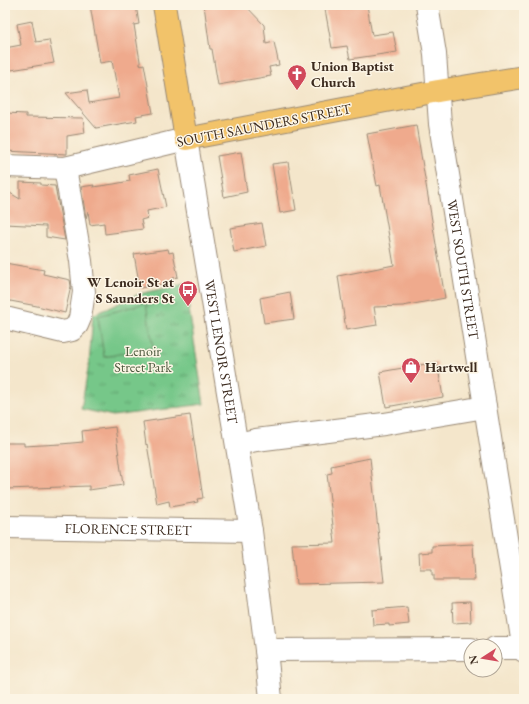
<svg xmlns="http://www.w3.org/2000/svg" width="529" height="704" font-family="'EB Garamond',serif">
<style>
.park{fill:url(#park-tufts);stroke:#587854}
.garden{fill:#76c789;stroke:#587854}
.building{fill:#efaa8d}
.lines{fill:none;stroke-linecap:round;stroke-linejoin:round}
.minor-casing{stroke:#988874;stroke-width:24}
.major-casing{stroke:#988874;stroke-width:24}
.minor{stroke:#fff;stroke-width:22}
.major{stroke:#f2c36a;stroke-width:22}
.labels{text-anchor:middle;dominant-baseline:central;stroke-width:3;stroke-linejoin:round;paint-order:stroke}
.poi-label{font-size:14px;font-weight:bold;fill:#3b2a1e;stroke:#fcf5e5;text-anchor:start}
.street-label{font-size:14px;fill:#3b2a1e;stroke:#fcf5e5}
.park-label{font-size:14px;fill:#4d593e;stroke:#fcf5e5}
</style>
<defs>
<pattern id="park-tufts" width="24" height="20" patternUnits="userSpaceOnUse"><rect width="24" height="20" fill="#76c789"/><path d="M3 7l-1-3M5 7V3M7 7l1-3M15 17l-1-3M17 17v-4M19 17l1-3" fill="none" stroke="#62a26f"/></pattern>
</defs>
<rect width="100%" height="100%" fill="#fcf5e5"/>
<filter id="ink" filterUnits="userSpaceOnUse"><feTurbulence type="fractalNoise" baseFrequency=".025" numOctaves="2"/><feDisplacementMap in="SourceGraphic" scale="8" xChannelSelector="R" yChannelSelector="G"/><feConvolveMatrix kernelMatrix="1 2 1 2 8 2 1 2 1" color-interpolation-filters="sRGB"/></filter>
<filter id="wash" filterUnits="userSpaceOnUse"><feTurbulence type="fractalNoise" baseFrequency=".012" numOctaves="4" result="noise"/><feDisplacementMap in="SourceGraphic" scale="16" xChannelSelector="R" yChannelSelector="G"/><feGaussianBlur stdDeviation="0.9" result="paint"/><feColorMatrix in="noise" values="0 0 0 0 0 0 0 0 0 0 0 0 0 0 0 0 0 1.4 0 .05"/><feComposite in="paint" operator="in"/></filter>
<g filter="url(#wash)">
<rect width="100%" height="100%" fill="#f4e6cb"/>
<path class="park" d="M185 284 204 404 113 416 81 409 89 363 93 315 139 294Z"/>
<path class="garden" d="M146 303 153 347 104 357 98 316Z"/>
<g id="blocks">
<path class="building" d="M90 5H136L139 24 134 25 140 61V65L144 64 153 113 136 116 137 121 96 128 66 93 87 90 89 103 119 98 112 61 100 63Z
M204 5H245L264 25 266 44 274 42 279 65 269 67 271 76 218 85 212 49H210Z
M348 5H367L372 35 393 32 397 52 350 59 347 46 332 48 325 9Z
M32 21 36 42 49 40 54 63 5 71V48L21 45 17 24Z
M5 113 26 114V117L83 118 85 133 67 136V154L5 151Z
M416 125 445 298 403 306 374 307 377 325 346 330 338 276 394 265 380 185 377 186 367 134Z
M241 152 247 192 224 197 217 156Z
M288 162 296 210 280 213 272 164Z
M158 169 166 207 147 211 148 218 141 220 143 229 105 234 104 223 90 225 88 211 86 218 81 187 94 185 93 187 114 184 130 181 129 175Z
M20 182 41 183V185L55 186 65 240 46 237V226L5 224V190L20 199Z
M262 223 266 246 234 252 230 228Z
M168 249 169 253 173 252 178 277 173 278V282L140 288 134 254Z
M5 263 44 270 43 274 70 280 71 286 65 313 37 306 5 300Z
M290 292 294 319 264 323 260 298Z
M437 362 443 397 386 407 380 372Z
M190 415 203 498 197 499 198 502 170 507 169 501 157 504 147 444 146 445 143 422Z
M115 427 123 485 89 490V486L6 489 5 443H24V446L61 444 83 442 82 431Z
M370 458 384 582 296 584 292 544 335 543 327 474 332 473 331 466Z
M473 544 475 580H434V575H432V569H420L419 553 432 552V546Z
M470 602 471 622 453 623 452 603Z
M407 607 409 624 389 626V624L373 625 372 610Z"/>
</g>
</g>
<g filter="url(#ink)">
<use href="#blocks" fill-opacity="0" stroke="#988874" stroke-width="1"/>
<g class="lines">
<defs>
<g id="minor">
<path id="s1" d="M427 5 435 54 440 124 524 651"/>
<path id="s2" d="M5 166 65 168 186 139 251 531 266 650 271 699"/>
<path d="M5 318 63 332 72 330 77 325 80 318 84 292 81 261 65 168"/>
<path d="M237 444 256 440 384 424 485 407"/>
<path id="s3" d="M5 527 251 531"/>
<path d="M495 648H524"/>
<path d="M266 650 471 649"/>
</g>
<path id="major" d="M164 5 186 139 438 91 524 77"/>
</defs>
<use href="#minor" class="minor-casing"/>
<use href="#major" class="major-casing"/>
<use href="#minor" class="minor"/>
<use href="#major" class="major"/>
</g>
</g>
<defs>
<symbol id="church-pin" viewBox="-11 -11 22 30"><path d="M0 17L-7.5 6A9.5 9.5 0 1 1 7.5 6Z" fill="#d1495b" stroke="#fcf5e5"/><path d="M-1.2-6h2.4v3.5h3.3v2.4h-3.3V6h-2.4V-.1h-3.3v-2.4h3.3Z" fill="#fff"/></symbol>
<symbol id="bus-pin" viewBox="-11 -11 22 30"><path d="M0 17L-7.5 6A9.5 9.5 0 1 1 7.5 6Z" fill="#d1495b" stroke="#fcf5e5"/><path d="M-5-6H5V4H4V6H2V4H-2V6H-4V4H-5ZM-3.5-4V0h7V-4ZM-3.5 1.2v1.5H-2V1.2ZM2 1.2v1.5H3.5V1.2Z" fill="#fff"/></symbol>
<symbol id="shop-pin" viewBox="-11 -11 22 30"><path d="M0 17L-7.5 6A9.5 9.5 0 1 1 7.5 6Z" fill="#d1495b" stroke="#fcf5e5"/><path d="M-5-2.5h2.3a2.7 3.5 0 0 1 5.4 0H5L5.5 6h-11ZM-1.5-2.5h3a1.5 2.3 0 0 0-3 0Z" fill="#fff"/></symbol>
</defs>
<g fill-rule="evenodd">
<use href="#church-pin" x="286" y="63" width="22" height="30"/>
<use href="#bus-pin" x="177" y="279" width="22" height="30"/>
<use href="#shop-pin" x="400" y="356" width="22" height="30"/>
</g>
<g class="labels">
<g class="poi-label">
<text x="311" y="66">Union Baptist<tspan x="311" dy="16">Church</tspan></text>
<text x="174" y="282" text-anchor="end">W Lenoir St at<tspan x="174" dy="16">S Saunders St</tspan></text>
<text x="425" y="367">Hartwell</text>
</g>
<g class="street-label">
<text transform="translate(264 125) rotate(-11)">SOUTH SAUNDERS STREET</text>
<text stroke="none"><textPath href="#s1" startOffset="267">WEST SOUTH STREET</textPath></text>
<text stroke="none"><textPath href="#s2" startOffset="400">WEST LENOIR STREET</textPath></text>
<text stroke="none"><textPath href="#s3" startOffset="123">FLORENCE STREET</textPath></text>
</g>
<g class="park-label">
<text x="143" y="351">Lenoir<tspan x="143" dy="16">Street Park</tspan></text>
</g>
</g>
<rect width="529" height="704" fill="none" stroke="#fcf5e5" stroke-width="20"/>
<g transform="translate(483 658) rotate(258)"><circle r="19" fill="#fcf5e5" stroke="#afa495"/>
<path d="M0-3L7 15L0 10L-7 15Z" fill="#d1495b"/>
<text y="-6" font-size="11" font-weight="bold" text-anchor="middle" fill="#3b2a1e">N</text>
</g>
</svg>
